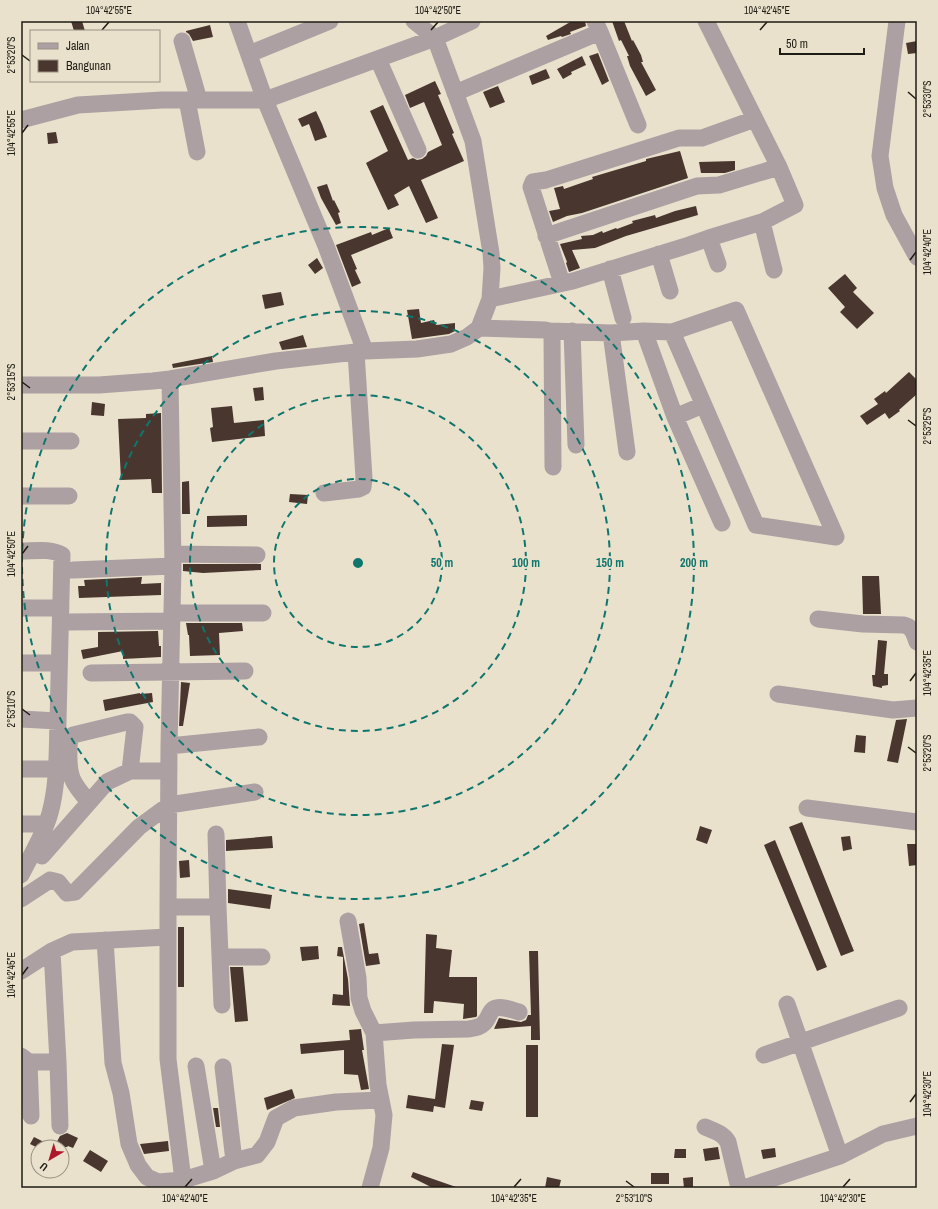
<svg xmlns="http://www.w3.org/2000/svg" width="938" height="1209" font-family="'Archivo Narrow',sans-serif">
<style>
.building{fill:#49362f}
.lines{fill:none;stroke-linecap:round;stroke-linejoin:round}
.minor{stroke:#aca0a3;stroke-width:17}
.ticks{fill:none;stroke:#1e1b13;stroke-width:1.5}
.ring{fill:none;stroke:#0f766e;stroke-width:2;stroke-dasharray:7 5}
.centre{fill:#0f766e;stroke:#e9e1cc;stroke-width:2}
.ring-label{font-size:12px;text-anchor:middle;font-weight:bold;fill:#0f766e;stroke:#e9e1cc;stroke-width:4;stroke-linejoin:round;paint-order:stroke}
.neatline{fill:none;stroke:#1e1b13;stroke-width:1.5}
.ticks-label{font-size:10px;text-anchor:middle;fill:#1e1b13}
</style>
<rect width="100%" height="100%" fill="#e9e1cc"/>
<path class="building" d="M71 21H82L85 31H74Z
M572 21H585L586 26 570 32 571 34 562 37 561 36 548 40 546 36Z
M612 21H624L632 41 633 40 641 55 643 62H641L656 90 646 96 630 66 627 56H629L621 40 619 41Z
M210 25 213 37 193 41 189 34 186 32V31Z
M917 41V53L908 54 906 43Z
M598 53 609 81 602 85 589 56Z
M582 56 586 65 571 72 572 74 563 79 557 69Z
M546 69 550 78 532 85 529 76Z
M435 81 441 94 438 95 454 133 452 134 464 161 421 180 438 218 426 223 409 186 394 195 399 205 388 210 366 163 388 151 370 111 383 105 408 160 413 158 417 160 422 159 426 156 428 152 442 145 424 102 410 108 405 95Z
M498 86 505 102 490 108 483 92Z
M316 111 322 124 327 137 315 141 309 124 302 127 298 119Z
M56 132 58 143 48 144 47 133Z
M680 151 688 178 582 213 567 216 553 222 549 211 560 209 554 188 563 186 564 189 593 179 592 177 646 161V159Z
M735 161V170L725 173H701L699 162Z
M327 184 333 201 334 200 340 212 338 213 341 223 336 225 321 198 317 187Z
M696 206 698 215 626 236 595 248 572 250 580 268 569 272 566 263 567 262 560 244 582 239 581 236 593 235 602 231 603 233 616 228 617 229 633 223 632 221 655 215 656 218 675 211Z
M389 228 393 238 351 255 357 269 355 270 361 283 352 287 336 245 371 232 372 235Z
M317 258 323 268 315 274 308 265Z
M845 274 857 288 853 292 874 313 857 329 840 312 845 307 828 288Z
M281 292 284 305 265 309 262 295Z
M419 309 421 323 434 320 436 325 455 323V331L449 334 412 339 407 310Z
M303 335 307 347 282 350 279 342Z
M212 356 213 362 173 368 172 364Z
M909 372 917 380V394L899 410 900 411 889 419 885 413 867 425 860 416 878 404 874 399 885 391 886 393Z
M263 387 264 400 255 401 253 388Z
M92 402 105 404 104 416 91 415Z
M232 406 234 423 264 420 265 436 212 442 210 428 213 427 211 408Z
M161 413 162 493H152L151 479 121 480 118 419 146 418V414Z
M189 481 190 514H182V482Z
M290 494 308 495 307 504 289 502Z
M247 515V526L207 527V516Z
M183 564H261V570L203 573 183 571Z
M862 576H879L881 614H863Z
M142 577 141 584 161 583V595L79 598 78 586H85L84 580Z
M186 623H242L243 631 219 633 220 655 190 656 189 635H188Z
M158 631 159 646H161V657L123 659V651L83 659 81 650 98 647V632Z
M878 640 887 641 884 674H888V685L882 686V688L873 686 872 675H875Z
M181 682 190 683 183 726H179Z
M140 693V694L152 693 153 702 105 711 103 700Z
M907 719 898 763 887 761 896 720Z
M856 735 866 736 865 753 854 752Z
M802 822 854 951 841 956 789 827Z
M700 826 712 830 707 844 696 840Z
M272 836 273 848 226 851V840Z
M850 836 852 849 843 851 841 837Z
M775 840 827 967 817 971 764 845Z
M907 844H916L917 865 909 866Z
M189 860 190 877 180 878 179 861Z
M228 889 272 895 270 909 228 903Z
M364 923 369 954 378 953 380 964 366 966 359 924Z
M178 927H184V987H178Z
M426 934 437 935 436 948 452 950 449 977H477V1016L476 1017 463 1019 464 1004 434 1001 433 1013H424Z
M318 946 319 959 302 961 300 947Z
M338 947H342L348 979 350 1006 332 1005 333 994 343 995V957L337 956Z
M529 951H538L540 1040H531V1026L494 1029 499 1018 521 1022 526 1020 528 1015H531Z
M230 967H243L248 1021 235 1022Z
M361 1029 364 1050H362L369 1089 361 1090 358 1075 344 1074V1050L301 1054 300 1044 350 1040 349 1030Z
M442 1044 454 1045 445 1108 434 1106 433 1112 406 1108 408 1095 435 1099Z
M526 1045H538V1117H526Z
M292 1089 295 1098 267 1110 264 1098Z
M471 1100 484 1102 482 1111 469 1109Z
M213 1108H218L220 1127H216Z
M67 1133 78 1138 73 1148 68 1146 67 1147H36L30 1144 34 1137 54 1147 60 1136Z
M168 1141 169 1151 144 1154 140 1144Z
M718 1147 720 1159 705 1161 703 1149Z
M775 1148 776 1157 763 1159 761 1150Z
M675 1149H686V1158H674Z
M90 1150 108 1161 101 1172 83 1161Z
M413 1172 456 1187V1188H433L411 1177Z
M651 1173H669V1184H651Z
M547 1177 561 1180 559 1188H545Z
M693 1177V1188H684L683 1178Z"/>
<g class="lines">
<path class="minor" d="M237 21 265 100 326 246 365 351
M897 21 880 156 885 188 894 215 917 257
M600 32 638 125
M182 41 199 100
M249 54 330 21
M378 59 418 150
M455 93 600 32 595 21
M187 100 197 152
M21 120 78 105 162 100H265L435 38 472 21
M762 222 774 270
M546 236 697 186 719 185 779 167
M709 238 718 264
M659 254 670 291
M610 269 623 318
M562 283 531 187 533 182 546 180 679 138H702L755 119
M490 299 573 281 689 245 709 238 762 222 795 205 779 167 706 21
M479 328 545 330 550 331 552 336 553 467
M550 331 611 333 644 331 672 332 736 310 836 537 756 525 672 332
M572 331 576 445
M644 331 675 417 722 523
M611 333 627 452
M170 379 173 566 169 746 168 907H218L222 1005
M21 385H99L153 381 170 379 276 361 365 351 417 349 451 344 467 337 479 328 490 299 492 268 491 253 473 141 435 38 414 21
M675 417 703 405
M21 441H71
M324 493 359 489 363 487 364 478 356 352
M21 496H69
M21 551C34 551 51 548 62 555L58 721
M173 554 257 555
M73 570 173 566
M21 608H61
M172 613H263
M818 619 863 624 904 625C913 627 914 634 917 642
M69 622 172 621
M21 663H59
M91 673 245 671
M778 694 893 710 917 708
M21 719 58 721C57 752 58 784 50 813 44 835 31 855 21 875
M169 746 259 737
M21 769H57
M89 802C72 783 68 776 69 750 69 744 69 740 73 735L127 722H130L135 727 130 771
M807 808 917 822
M21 824H46
M216 834 218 907
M42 856 107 782 130 771H169
M21 899 50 880 58 882 67 893 75 892 139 827 169 805 255 792
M168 907V1059L183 1180
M348 921 358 978 359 998 363 1011 374 1033 378 1085 384 1115 381 1148 370 1188
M105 940 113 1063 121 1093 129 1144 138 1165 147 1177 158 1182 183 1180 213 1171 234 1161 257 1155 267 1142 276 1118 294 1108 336 1102 380 1100
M52 951 58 1062
M220 957H262
M21 971 52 951 72 942 168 937
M787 1004 840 1156
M374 1033 414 1030 469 1029C474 1028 481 1027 484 1023 489 1019 489 1010 496 1008 502 1006 512 1010 519 1012
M764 1055 899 1008
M21 1056 29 1062H58L60 1126
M29 1062 31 1116
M196 1066 213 1171
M223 1067 234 1161
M705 1127C714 1131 723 1133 728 1142L739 1188
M744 1188 840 1156 883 1134 917 1126"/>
</g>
<path class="ticks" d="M102 30 109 22M431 30 438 22M760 30 767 22M22 55 30 61M908 92 916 99M22 133 28 125M910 260 916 252M22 382 30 388M908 420 916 426M22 554 28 546M910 681 916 673M22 709 30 715M908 747 916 753M22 975 28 967M910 1102 916 1094M626 1181 634 1187M185 1187 192 1179M514 1187 521 1179M843 1187 850 1179"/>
<g class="ring">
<circle cx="358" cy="563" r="84"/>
<circle cx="358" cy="563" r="168"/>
<circle cx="358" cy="563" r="252"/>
<circle cx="358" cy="563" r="336"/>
</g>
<circle cx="358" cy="563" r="6" class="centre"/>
<g class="ring-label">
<text x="442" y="567">50 m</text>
<text x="526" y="567">100 m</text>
<text x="610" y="567">150 m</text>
<text x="694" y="567">200 m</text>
</g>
<rect width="938" height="1209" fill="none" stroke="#e9e1cc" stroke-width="44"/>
<rect x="30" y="30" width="130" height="52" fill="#e9e1cc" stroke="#989282"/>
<rect x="38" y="43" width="20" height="6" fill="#aca0a3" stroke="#989282"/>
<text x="66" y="50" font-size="12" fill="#1e1b13">Jalan</text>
<rect x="38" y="60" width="20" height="12" fill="#49362f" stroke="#989282"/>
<text x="66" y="70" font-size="12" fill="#1e1b13">Bangunan</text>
<g transform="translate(50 1159) rotate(218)"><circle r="19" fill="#e9e1cc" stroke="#989282"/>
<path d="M0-3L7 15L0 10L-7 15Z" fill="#ad192b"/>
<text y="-6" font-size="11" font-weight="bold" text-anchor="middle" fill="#1e1b13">U</text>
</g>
<path d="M780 48v6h84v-6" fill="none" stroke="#1e1b13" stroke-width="2"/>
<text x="786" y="48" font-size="12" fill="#1e1b13" stroke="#e9e1cc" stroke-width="3" paint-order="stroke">50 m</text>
<rect x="22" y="22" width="894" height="1165" class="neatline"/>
<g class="ticks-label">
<text x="109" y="14">104°42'55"E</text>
<text x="438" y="14">104°42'50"E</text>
<text x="767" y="14">104°42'45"E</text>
<text transform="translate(11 55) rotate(-90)" y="4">2°53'20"S</text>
<text transform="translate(927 99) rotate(-90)" y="4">2°53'30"S</text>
<text transform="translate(11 133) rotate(-90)" y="4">104°42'55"E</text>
<text transform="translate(927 252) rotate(-90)" y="4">104°42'40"E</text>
<text transform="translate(11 382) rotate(-90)" y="4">2°53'15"S</text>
<text transform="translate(927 426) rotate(-90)" y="4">2°53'25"S</text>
<text transform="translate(11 554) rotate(-90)" y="4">104°42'50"E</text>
<text transform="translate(927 673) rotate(-90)" y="4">104°42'35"E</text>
<text transform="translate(11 709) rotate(-90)" y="4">2°53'10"S</text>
<text transform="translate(927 753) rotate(-90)" y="4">2°53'20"S</text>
<text transform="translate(11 975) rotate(-90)" y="4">104°42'45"E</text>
<text transform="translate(927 1094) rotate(-90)" y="4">104°42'30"E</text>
<text x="185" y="1202">104°42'40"E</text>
<text x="514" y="1202">104°42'35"E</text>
<text x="634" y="1202">2°53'10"S</text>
<text x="843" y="1202">104°42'30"E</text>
</g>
</svg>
